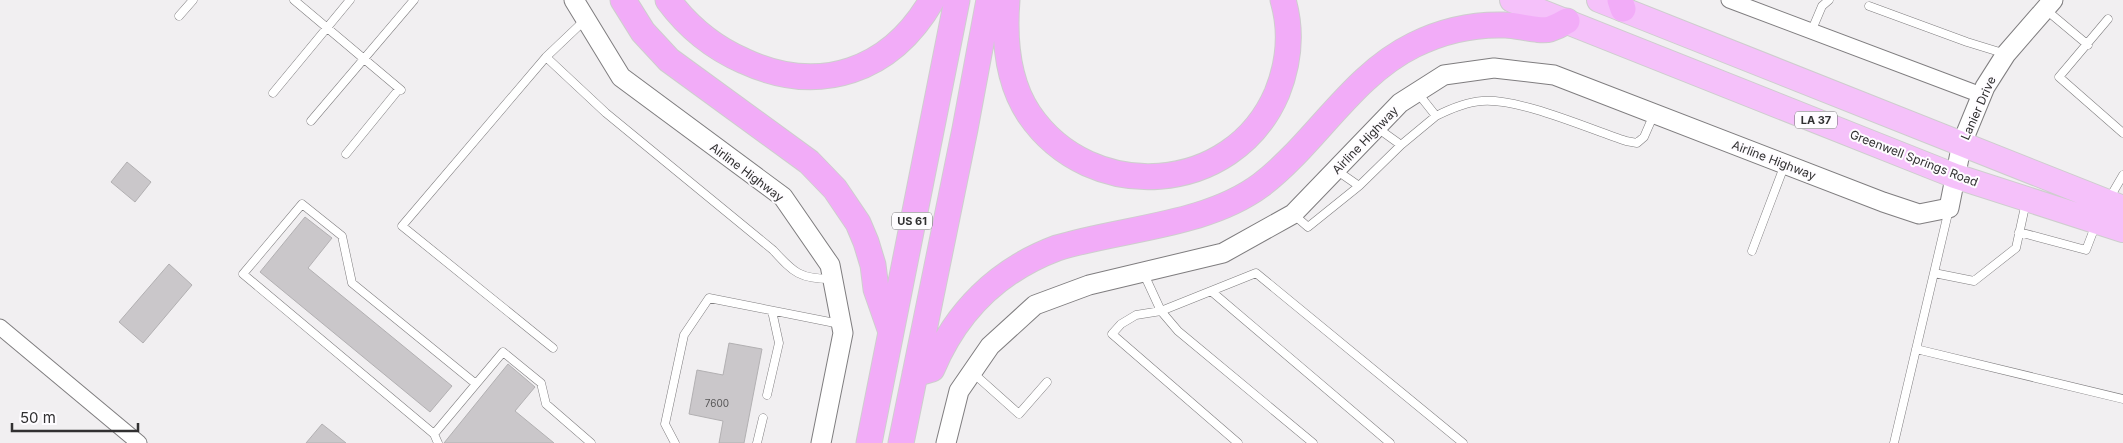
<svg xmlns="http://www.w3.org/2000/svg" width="2123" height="443" font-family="Inter,sans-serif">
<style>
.building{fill:#cac7ca;stroke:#b2b0b2}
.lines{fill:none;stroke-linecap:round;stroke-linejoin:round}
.service-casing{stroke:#7f7d7f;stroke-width:9}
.minor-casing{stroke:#7f7d7f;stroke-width:17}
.tertiary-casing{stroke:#7f7d7f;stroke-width:21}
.primary-casing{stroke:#cecdce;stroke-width:26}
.trunk-casing{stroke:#cecdce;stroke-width:27}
.service{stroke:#fff;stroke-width:8}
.minor{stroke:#fff;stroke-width:15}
.tertiary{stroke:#fff;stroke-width:19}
.primary{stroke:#f5c1fa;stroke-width:24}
.trunk{stroke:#f2acf8;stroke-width:25}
.labels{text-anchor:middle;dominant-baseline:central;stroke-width:4;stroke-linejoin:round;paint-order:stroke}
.number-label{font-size:10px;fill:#575657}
.shield{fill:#fefcff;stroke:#6e6d6f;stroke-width:1}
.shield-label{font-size:11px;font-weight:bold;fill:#313031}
.street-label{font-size:12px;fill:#313031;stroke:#fefcff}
</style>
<rect width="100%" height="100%" fill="#f1eff1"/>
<path class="building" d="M127 162 151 182 135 202 111 182Z
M305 217 332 238 308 268 452 386 430 412 260 272Z
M169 264 192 285 143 343 119 322Z
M729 343 762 349 744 443H719L723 421 689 414 697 370 723 375Z
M508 364 535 387 515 411 554 443H444Z
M322 424 346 443H306Z"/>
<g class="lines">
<defs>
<path id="service" d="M294 0 401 90
M1869 6 1967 42 2006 54
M2045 9 2088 45
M179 16 193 0
M586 19 546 57 606 113 773 250C794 273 800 279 832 279
M2108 19 2059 77 2123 133
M1811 32 1822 6 1829 0
M546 57 402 226 553 348
M1417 92 1436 116C1450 109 1466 102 1482 101 1520 98 1589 129 1626 141L1637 143 1644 137 1654 114
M273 93 350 0
M311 121 414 0
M1376 127 1401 145 1436 116
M346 154 399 89
M1336 170 1359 186 1401 145
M2109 199 2123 175
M1293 214 1308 227 1359 186
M2019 232 2086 250 2096 224
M1752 251 1785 164
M1143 272 1161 311 1178 331 1313 443
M1934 273 1974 281 2016 248 2026 202
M1211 291 1390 443
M1916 349 2123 399
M972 372 1019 414 1047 382
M767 395 779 343 772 311
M434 434 476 384
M438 443 434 434 243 274 302 204 342 236 352 283 476 384 503 352 541 383 546 404 591 443
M675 443 665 424 684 335 709 298 840 324
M757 443 763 418
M1238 443 1112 334 1121 324 1136 315 1161 311 1256 273 1463 443
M1894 443 1949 209"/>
<path id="minor" d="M1729 0 1981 95
M0 327 139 443"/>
<path id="tertiary" d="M574 0 621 77 783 197 830 265 843 333 821 443
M946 443 959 391 990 346 1035 305 1089 285 1223 253 1293 214 1400 103 1444 75 1494 68 1554 75 1883 202 1919 214 1949 208 1962 143 1985 87 2006 54 2053 0"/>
<path id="primary" d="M1512 0 1955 176 2123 230
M1599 0 2123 208"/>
<path id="trunk" d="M623 0 643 32 669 60 809 162 835 189 858 223 866 242 873 265 876 289 890 329
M668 0C688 27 714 48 744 61 820 96 891 71 932 0
M1007 0C1004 38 1007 81 1029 114 1091 205 1233 196 1277 93 1289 63 1292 31 1283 0
M1620 0 1623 9
M915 374 932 369C956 312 998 270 1057 248 1122 228 1206 226 1261 185 1316 143 1351 76 1414 45 1442 31 1474 24 1505 25 1517 25 1540 32 1550 29 1556 27 1562 24 1567 21
M869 443 957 0
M901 443 965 129 989 0"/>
</defs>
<use href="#service" class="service-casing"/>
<use href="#minor" class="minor-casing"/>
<use href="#tertiary" class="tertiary-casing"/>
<use href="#primary" class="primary-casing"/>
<use href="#trunk" class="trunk-casing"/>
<use href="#service" class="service"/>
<use href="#minor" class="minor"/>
<use href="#tertiary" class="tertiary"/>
<use href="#primary" class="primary"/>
<use href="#trunk" class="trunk"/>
</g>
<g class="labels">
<g class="number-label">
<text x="717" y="403">7600</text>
</g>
<g class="shield">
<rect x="1795" y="111.5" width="42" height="17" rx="4"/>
<rect x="892" y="212.5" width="40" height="17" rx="4"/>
</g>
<g class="shield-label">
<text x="1816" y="120">LA 37</text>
<text x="912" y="221">US 61</text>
</g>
<g class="street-label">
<text transform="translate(1978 108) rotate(-66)">Lanier Drive</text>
<text transform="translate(1365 140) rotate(-46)">Airline Highway</text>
<text transform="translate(1914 158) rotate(21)">Greenwell Springs Road</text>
<text transform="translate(1774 160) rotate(21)">Airline Highway</text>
<text transform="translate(747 172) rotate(37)">Airline Highway</text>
</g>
</g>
<path d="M12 423v8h126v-8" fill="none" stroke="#313031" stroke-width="2.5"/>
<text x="20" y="423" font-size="15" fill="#313031" stroke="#fefcff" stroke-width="4" paint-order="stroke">50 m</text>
</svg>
